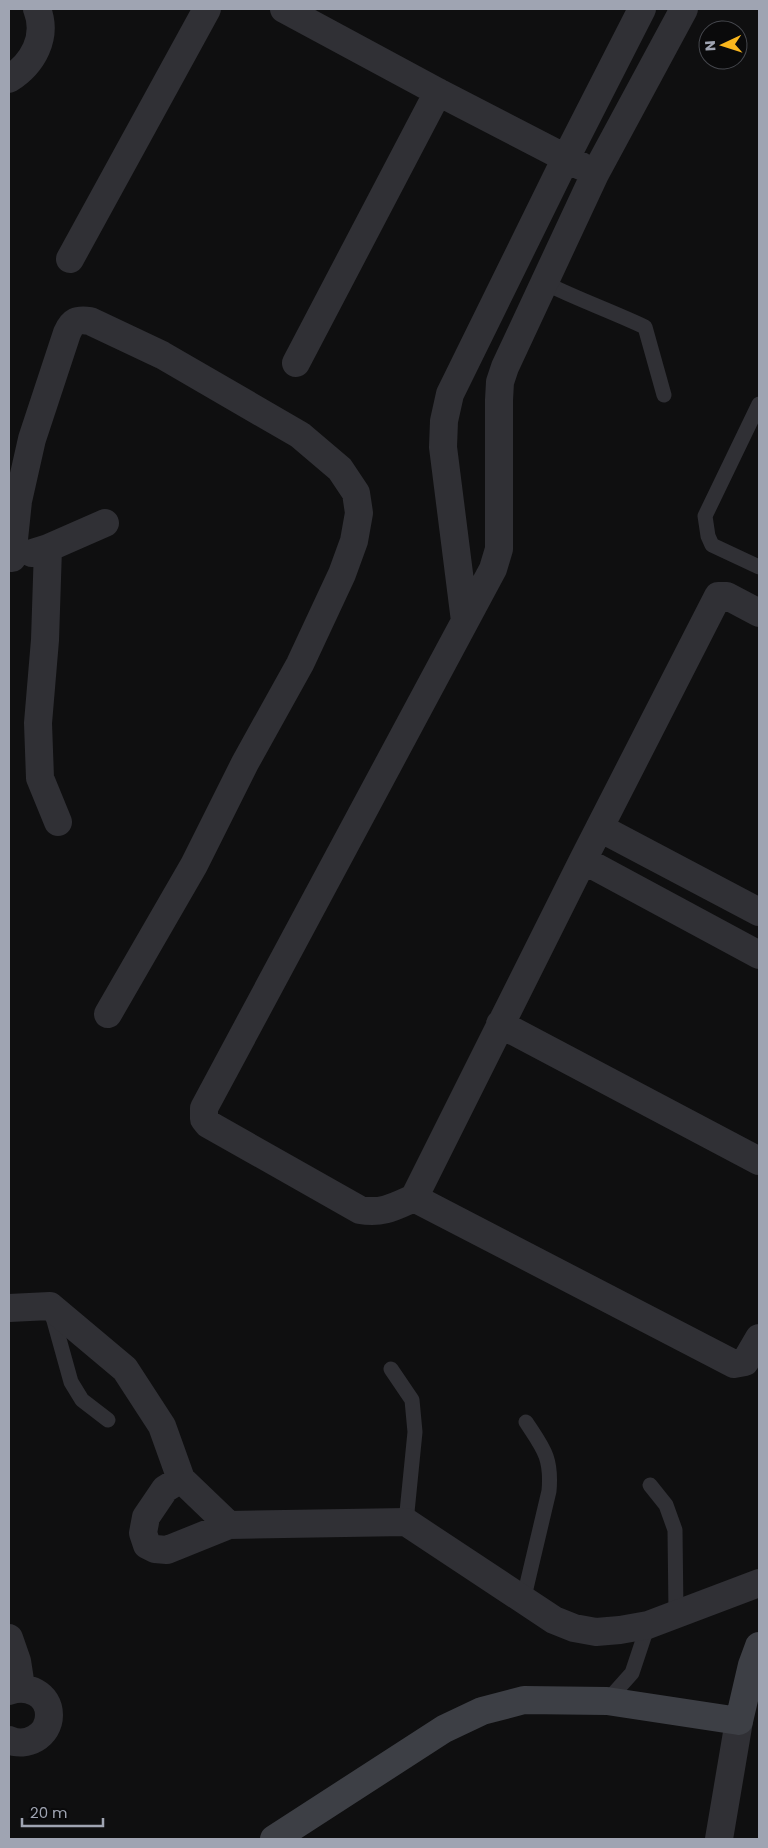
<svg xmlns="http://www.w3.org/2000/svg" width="768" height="1848" font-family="Poppins,sans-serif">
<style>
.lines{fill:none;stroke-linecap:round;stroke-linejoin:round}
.service{stroke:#303035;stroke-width:15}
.minor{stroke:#303035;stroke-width:28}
.secondary{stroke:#3d3f45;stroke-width:28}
</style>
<rect width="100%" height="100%" fill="#0f0f10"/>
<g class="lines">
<path class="service" d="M545 283C577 299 611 311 645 327L664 395
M759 404 705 516 708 536 712 545 759 567
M51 1310 71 1382 82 1400 108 1420
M391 1369 412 1400 415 1432 406 1522
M650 1485 666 1505 675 1530 676 1613
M523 1601 549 1491C552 1457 543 1448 526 1422
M607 1701 632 1673 648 1625"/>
<path class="minor" d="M284 9 438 92 581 166
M684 9 595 174 505 367 500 382 499 400V549L493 569 204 1108V1119L208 1124 360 1210C382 1214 394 1207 414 1198L583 860 718 596H727L759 613
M9 79C33 64 48 37 37 9
M70 259 207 9
M296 363 438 92
M48 548 45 640 38 723 40 778 58 822
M32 553 48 548 105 523
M12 558 18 501 32 439 67 333C72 321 77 319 90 321L162 355 300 435 340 469 356 493 359 513 354 541 342 574 300 664 245 763 194 865 108 1014
M465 621 443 447 444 421 450 394 566 158 642 9
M600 828 759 912
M583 860 759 955
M500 1024 759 1161
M414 1198 734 1364 745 1362 759 1338
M9 1308 50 1306 125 1369 162 1426 181 1479
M229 1525 181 1479 165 1489 146 1517 143 1533 147 1545 155 1549 167 1550 229 1525 406 1522 554 1620 574 1628 596 1632 620 1630 648 1625 759 1583
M9 1638 17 1661 21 1687
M9 1691C27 1684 49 1694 49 1715 49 1736 26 1748 9 1740
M719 1839 739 1721"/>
<path class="secondary" d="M274 1839 444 1729 482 1711 524 1700 607 1701 739 1721 752 1665 759 1646"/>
</g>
<rect width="768" height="1848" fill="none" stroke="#9fa4b2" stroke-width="20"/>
<g transform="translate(723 45) rotate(266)"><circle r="24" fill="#0a0a0b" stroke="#46484e"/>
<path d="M0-4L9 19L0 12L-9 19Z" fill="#f9b61d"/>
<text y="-8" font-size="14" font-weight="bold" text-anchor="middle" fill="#9fa4b2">N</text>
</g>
<path d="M22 1818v8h81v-8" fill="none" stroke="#9fa4b2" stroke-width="2.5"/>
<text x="30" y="1818" font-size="15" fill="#9fa4b2" stroke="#0a0a0b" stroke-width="4" paint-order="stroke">20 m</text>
</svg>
